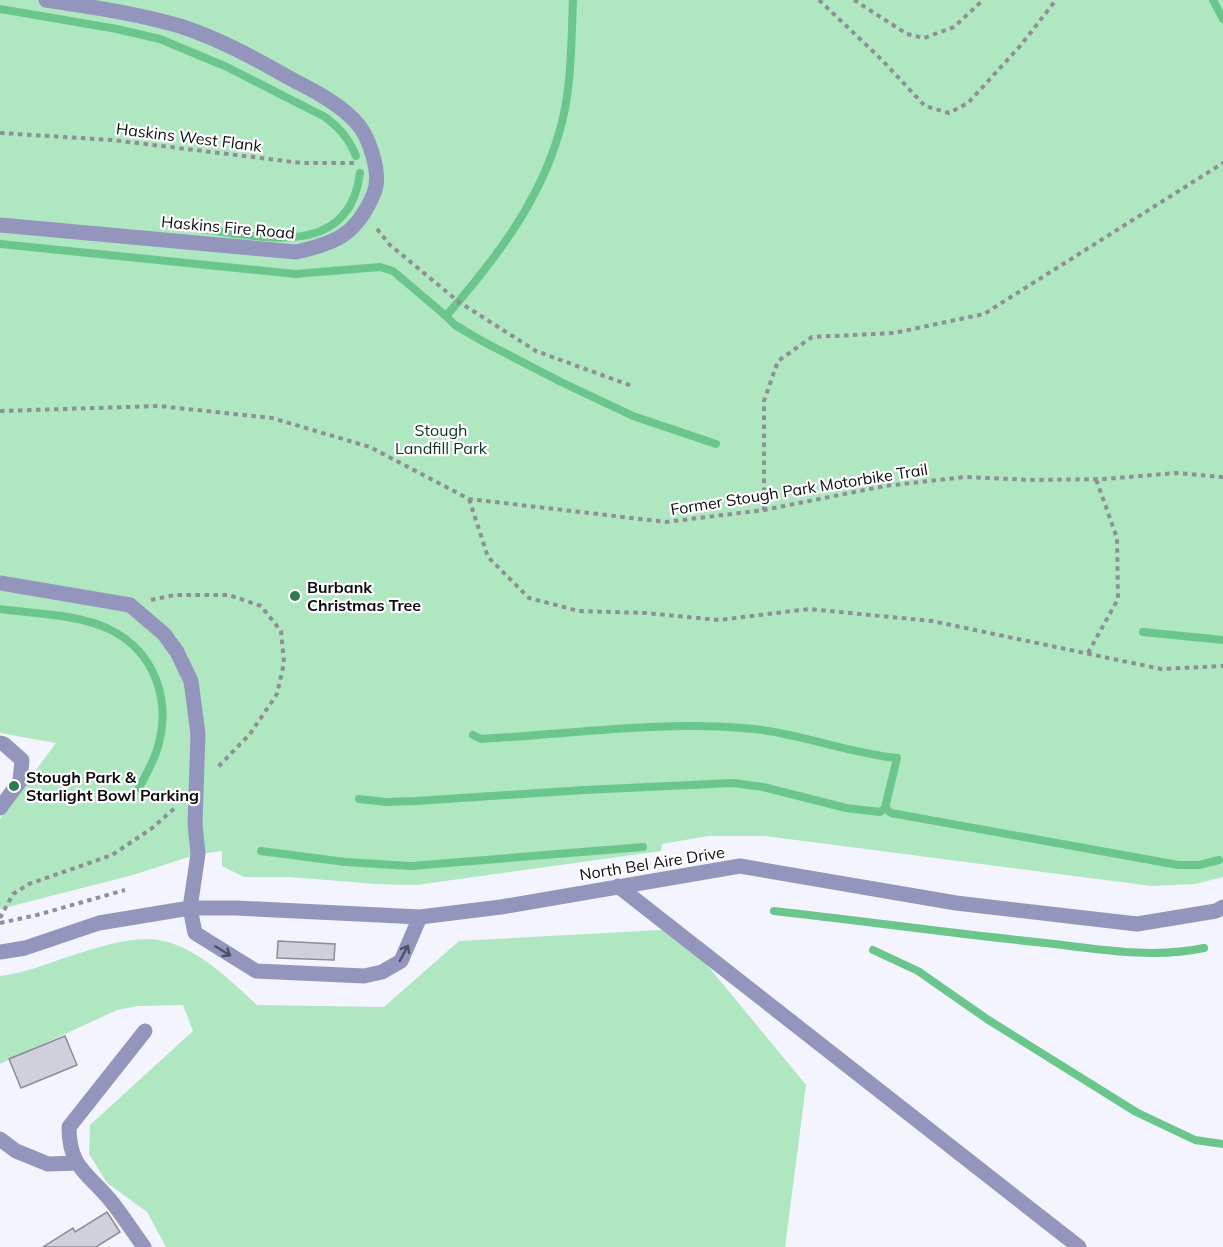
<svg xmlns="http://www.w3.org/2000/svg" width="1223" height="1247" font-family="Mulish,sans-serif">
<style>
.green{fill:#afe7c0}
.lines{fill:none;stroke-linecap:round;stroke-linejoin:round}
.stream{stroke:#6ac68b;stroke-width:8}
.building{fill:#cfd0dc;stroke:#8c8c98;stroke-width:1.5}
.path{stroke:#8f9097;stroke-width:4;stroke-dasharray:4.5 4.5;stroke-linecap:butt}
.minor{stroke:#9495bc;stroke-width:15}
.oneway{stroke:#505066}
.poi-dot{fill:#2d7c4d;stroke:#fff;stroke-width:2}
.labels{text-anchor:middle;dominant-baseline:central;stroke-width:4.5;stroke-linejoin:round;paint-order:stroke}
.street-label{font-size:16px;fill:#0b0b0f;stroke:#fff}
.park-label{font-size:16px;fill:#0c341d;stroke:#fff}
.poi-label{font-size:16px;font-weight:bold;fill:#0b0b0f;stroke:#fff;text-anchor:start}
</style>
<rect width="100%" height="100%" fill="#f3f4fe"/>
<path class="green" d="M0 0H1223V877L1195 884 1152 886 765 836H708L662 844 661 851 416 885 376 884 289 877H244L222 866V851L198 854 133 875 0 909V819L56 743 0 733Z
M670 920 806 1085 785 1247H166L147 1212 107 1183 89 1154 90 1125 193 1031 183 1005 138 1006 117 1010 0 1064V976C24 973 44 965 67 957 93 949 121 939 148 939 190 940 228 978 257 1005L384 1007 459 941 661 930Z"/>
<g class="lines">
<path class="stream" d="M573 0C571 44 572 91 559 133 539 203 494 261 446 316L455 325 482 341 561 382 633 416 716 444
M1213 0 1223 19
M0 9 117 29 160 39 227 67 325 117C340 128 349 139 356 156
M200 229C260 236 349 261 360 173
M0 244 295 274 380 267 393 271 446 316
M0 609C35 614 77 614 109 629 156 652 172 702 157 750 153 763 145 776 139 788
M1143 632 1223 640
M473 735 481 739C571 734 664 720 754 729 802 734 848 753 897 758L885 808 891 813 1178 865H1199L1219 860
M359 799 386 802 416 801 584 790 733 783 763 787 846 808 880 812 885 808
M261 851 345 862 411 866 643 847
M774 911C865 921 955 934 1046 943 1097 949 1153 959 1204 948
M873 950 918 971 987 1019 1136 1112 1195 1140 1223 1144"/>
</g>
<path class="building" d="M278 941 335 944 334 960 277 958Z
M65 1036 77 1065 21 1088 9 1059Z
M107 1212 120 1232 96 1247H43L73 1228 75 1232Z"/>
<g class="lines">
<path class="path" d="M819 0 881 59 925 106 949 113 968 103 1021 45 1056 0
M854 0 907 34 924 38 954 27 983 0
M0 133 112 140 302 163H356
M377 229 390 245 459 302 536 351 632 386
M0 411 159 406 272 418 370 447 469 499 666 522 764 510 885 486 965 477 1034 480 1104 479 1176 473 1223 477
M469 499 488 557 529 598 579 611 646 613 719 620 809 609 932 621 1161 669 1223 666
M764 510V401L778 361 812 337 894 333 984 314 1223 163
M151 600 175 595H229L261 606 281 631 284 663 277 694 250 734 216 769
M1088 653 1118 599 1117 538 1096 479
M0 918 13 894 29 884 112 855 151 829 176 807
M0 923 37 915 125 890"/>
<path class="minor" d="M0 225 296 252C337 243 357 234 374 193 382 174 369 135 355 121 338 103 316 92 295 81 258 60 220 39 180 26 136 13 91 7 46 0
M0 583 130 605 164 634 177 652 191 681 198 734 195 824 198 854 190 908 195 933 256 971 364 976 382 972 401 961 420 917
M0 743 4 744 22 760 20 781 0 808
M618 886 1079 1247
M0 952 25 948 99 923 190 908H236L420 917 501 907 740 866 956 903 1137 924 1216 911 1223 907
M0 1139 16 1151 48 1164 77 1163
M144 1247C133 1232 123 1216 111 1201 88 1173 69 1168 69 1127L145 1031"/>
</g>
<defs><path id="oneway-shaft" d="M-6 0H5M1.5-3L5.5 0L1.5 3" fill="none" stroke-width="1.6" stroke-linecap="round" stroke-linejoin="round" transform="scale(1.5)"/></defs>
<g class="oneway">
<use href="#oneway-shaft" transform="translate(223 951) rotate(32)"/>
<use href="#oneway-shaft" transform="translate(404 953) rotate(-62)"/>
</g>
<g class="poi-dot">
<circle cx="295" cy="596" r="6"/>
<circle cx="14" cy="786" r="6"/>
</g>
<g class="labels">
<g class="street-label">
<text transform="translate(189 137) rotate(7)">Haskins West Flank</text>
<text transform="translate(228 227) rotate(5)">Haskins Fire Road</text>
<text transform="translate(799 489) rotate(-9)">Former Stough Park Motorbike Trail</text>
<text transform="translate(652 863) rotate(-9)">North Bel Aire Drive</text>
</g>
<g class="park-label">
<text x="441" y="430">Stough<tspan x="441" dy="18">Landfill Park</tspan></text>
</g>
<g class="poi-label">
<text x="307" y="587">Burbank<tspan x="307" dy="18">Christmas Tree</tspan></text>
<text x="26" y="777">Stough Park &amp;<tspan x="26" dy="18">Starlight Bowl Parking</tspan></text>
</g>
</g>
</svg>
